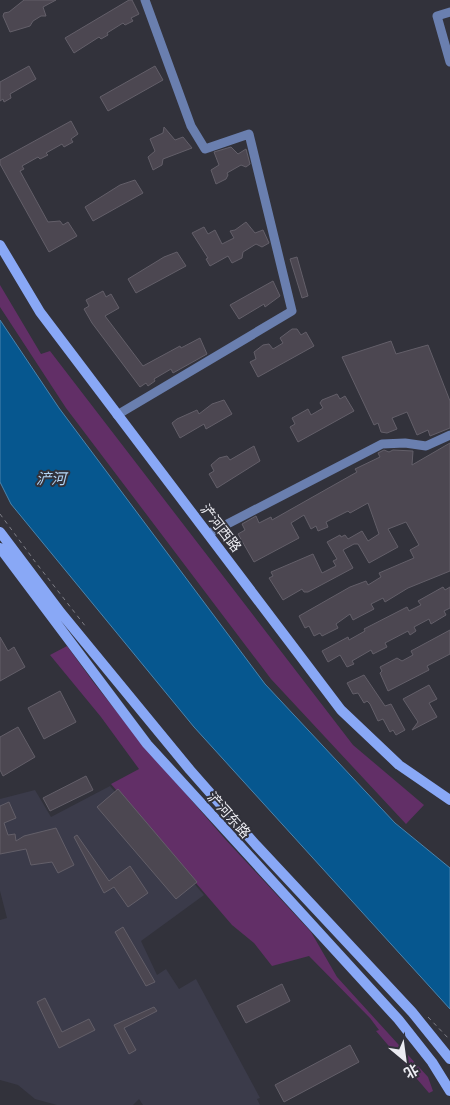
<svg xmlns="http://www.w3.org/2000/svg" width="450" height="1105" font-family="Lora,'Noto Sans SC',serif">
<style>
.built{fill:#3b3b4a}
.green{fill:#622f67}
.water{fill:#06578f;stroke:#4b84ad}
.building{fill:#4c4751;stroke:#635f69}
.lines{fill:none;stroke-linecap:round;stroke-linejoin:round}
.path{stroke:#7f7f87;stroke-width:1;stroke-dasharray:4 4;stroke-linecap:butt}
.street{stroke:#6a7faf;stroke-width:9}
.secondary{stroke:#89a8f6;stroke-width:10}
.labels{text-anchor:middle;dominant-baseline:central;stroke-width:4;stroke-linejoin:round;paint-order:stroke}
.street-label{font-size:14px;fill:#ececf2;stroke:#32323b}
.water-label{font-size:15px;font-style:italic;fill:#b4d6f7;stroke:#32323b}
</style>
<rect width="100%" height="100%" fill="#32323b"/>
<path class="built" d="M110 786 204 895 141 941 157 975 166 969 179 989 196 979 260 1098 257 1099 260 1105H143L139 1099 133 1105H57L35 1099 18 1085 0 1080V920L7 918 0 891V799L35 790 51 817Z"/>
<path class="green" d="M0 285 41 354 50 351 353 745 424 805 406 824 271 679 66 408 0 307Z
M67 646 94 683 140 741 225 839 311 932 337 977 428 1077 433 1091 429 1093 376 1031 379 1030 370 1018 309 956 272 966 254 943 232 925 111 784 139 769 101 717 50 655Z"/>
<path class="water" d="M0 320 59 408 265 684 395 823 450 868V1009L194 727 11 504 0 482Z"/>
<path class="building" d="M24 0H56L43 7 46 16H41L33 21 30 26 10 32 3 16 4 13 9 12Z
M129 0H132L139 14 131 18 133 21 125 25 123 23 107 33 108 35 101 39 99 37 74 53 65 38Z
M29 66 36 79 10 94 11 98 4 102 3 99 0 101V82Z
M155 66 163 80 108 111 100 97Z
M71 121 78 134 71 139 73 142 64 147 62 144 46 153 48 155 40 159 38 157 22 166 24 169 20 171 48 222 60 221 63 225 68 222 77 236 49 252 0 164V160Z
M164 127 175 140 183 137 192 148 163 159 162 165 153 170 148 157 155 151 150 139 163 133Z
M231 147 238 154 246 149 250 164 246 167 241 165 227 173 228 175 226 179 216 184 211 170 219 165 214 152Z
M135 180 143 193 93 221 85 207 120 185Z
M246 222 255 233 263 230 269 243 262 247 256 244 243 252 242 258 232 263 228 256 210 266 206 259 208 258 192 233 204 227 208 234 215 230 222 244 234 238 230 231 235 230Z
M177 252 186 266 136 293 128 279 164 257Z
M297 257 308 296 302 298 290 259Z
M273 281 280 296 265 307 264 304 239 319 230 305Z
M103 291 106 297 111 294 119 308 105 316 143 366 180 346 181 348 200 338 207 354 173 373 171 369 154 379 155 381 148 386 146 383 140 387 92 323 84 309 89 306 86 300Z
M292 329H297L301 335 306 332 314 346 258 377 250 362 256 359 254 352 263 345 269 344 273 349 283 343 280 338Z
M391 341 396 354 428 345 450 401V428L430 436 428 430 417 435 407 412 392 418 397 429 387 433 381 432 378 423 374 425 342 357Z
M337 394 340 399 345 396 354 411 298 442 290 427 295 424 292 418 308 409 311 415 323 408 320 403 322 400Z
M224 400 232 414 206 429 204 424 180 438 172 423 177 419 197 410 199 414 212 404Z
M450 443V571L408 588 385 602 383 598 371 604 374 609 353 620 350 614 336 624 338 628 322 636 320 633 314 636 309 626 305 628 299 616 350 587 366 581 368 585 381 577 379 573 414 558 410 550 419 545 406 522 388 529 398 547 369 563 358 544H354L343 550 353 568 308 592H304L302 589 283 600 269 578 273 576 271 572 313 554 322 573 336 566 333 561 337 559 327 542 340 535 341 537 345 535 348 539 362 531 368 541 379 534 368 503 350 513 348 511 326 522 328 527 318 531 316 526 311 529 304 515 291 523 299 538 254 562 238 534 245 530 242 524 256 516 259 523 271 517 272 520 357 472 355 469 380 457 378 453 384 450 389 452 393 450 413 451 412 465Z
M254 446 260 461 217 488 209 474 214 471 211 465 219 458 227 456 230 460Z
M443 587 445 590 450 587V608L444 611 446 615 431 624 429 619 414 627 416 631 410 635 408 631 385 643 387 647 373 654 371 650 352 661 354 664 347 667 340 655 328 662 322 651 348 637 349 640 365 631 364 629 407 607 409 611 421 605 418 601Z
M450 630V654L427 666 429 670 388 691 380 673 382 671 380 667 397 658 402 661 413 655 411 651Z
M0 637 8 651 14 647 25 667 0 681Z
M364 675 385 706 391 704 405 730 396 735 393 730 390 732 383 719 378 721 370 704 367 701 364 703 358 693 353 694 347 683Z
M429 685 437 699 429 703 437 717 412 730 418 722 403 699Z
M60 691 76 722 44 739 28 708Z
M18 727 35 757 3 776 0 770V737Z
M86 776 93 790 50 811 43 798Z
M118 789 197 882 176 899 97 807Z
M9 802 16 818 4 823 8 835 15 834 16 841 24 836 56 828 74 865 58 873 52 862 31 865 26 849 0 854V806Z
M77 835 109 881 130 866 148 893 128 907 114 887 104 893 74 837Z
M123 927 155 982 146 986 115 932Z
M282 984 290 1001 246 1023 237 1006Z
M45 998 62 1032 89 1019 95 1030 59 1048 37 1002Z
M154 1007 157 1011 124 1028 136 1050 129 1054 114 1025Z
M350 1045 359 1062 284 1102 275 1085Z"/>
<g class="lines">
<path class="path" d="M0 514 31 556
M33 559 86 627
M428 1017 450 1040"/>
<path class="street" d="M450 12 437 16 450 62
M117 415 292 311 249 134 205 149 191 126 145 0
M208 534 382 444 405 443 426 446 450 435"/>
<path class="secondary" d="M0 245 40 312 341 710 399 765 450 800
M0 532 61 613 190 770 256 845 412 1012 450 1059
M0 548 147 744 398 1019 432 1062 450 1091"/>
</g>
<g class="labels">
<g class="street-label">
<text transform="translate(221 528) rotate(52)">浐河西路</text>
<text transform="translate(229 815) rotate(48)">浐河东路</text>
</g>
<g class="water-label">
<text x="51" y="478">浐河</text>
</g>
</g>
<g transform="translate(405 1060) rotate(151)" stroke="#32323b" stroke-width="4" paint-order="stroke">
<path d="M0-4L9 19L0 12L-9 19Z" fill="#ececf2"/>
<text y="-8" font-size="14" font-weight="bold" text-anchor="middle" fill="#ececf2">北</text>
</g>
</svg>
